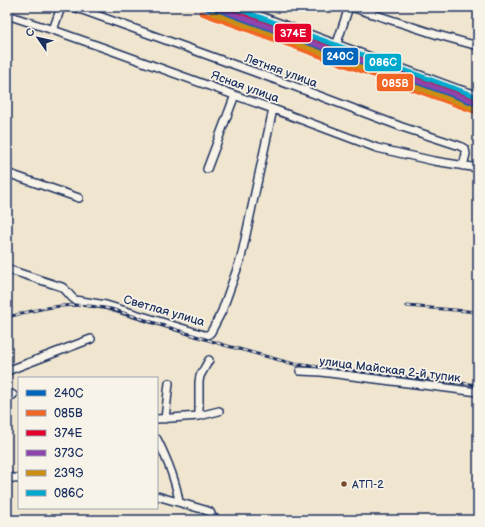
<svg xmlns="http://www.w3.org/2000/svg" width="485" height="527" font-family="'Balsamiq Sans',sans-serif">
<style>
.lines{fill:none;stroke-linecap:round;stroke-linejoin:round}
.street-casing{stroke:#1b2f5e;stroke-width:10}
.street{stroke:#f7f3e8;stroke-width:7}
.rail-casing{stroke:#1b2f5e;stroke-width:3}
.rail{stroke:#f7f3e8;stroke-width:1.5;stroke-dasharray:4.5;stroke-linecap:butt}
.rail-1-casing{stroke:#f7f3e8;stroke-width:8}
.rail-2-casing{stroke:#f7f3e8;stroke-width:8}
.rail-3-casing{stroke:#f7f3e8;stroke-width:8}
.rail-4-casing{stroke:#f7f3e8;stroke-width:8}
.rail-5-casing{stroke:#f7f3e8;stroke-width:8}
.rail-6-casing{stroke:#f7f3e8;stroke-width:8}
.rail-1{stroke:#0065bd;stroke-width:5}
.rail-2{stroke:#f26522;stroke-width:5}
.rail-3{stroke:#e4002b;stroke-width:5}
.rail-4{stroke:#8e44ad;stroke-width:5}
.rail-5{stroke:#cb8e13;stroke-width:5}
.rail-6{stroke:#00a9ce;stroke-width:5}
.bus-dot{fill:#7a4b2a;stroke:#f7f3e8;stroke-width:1.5}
.labels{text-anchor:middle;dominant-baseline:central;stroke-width:3.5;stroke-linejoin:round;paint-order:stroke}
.bus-label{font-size:11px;fill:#1b2f5e;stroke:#f7f3e8;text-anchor:start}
.street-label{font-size:12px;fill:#1b2f5e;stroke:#f7f3e8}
.line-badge{stroke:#f7f3e8;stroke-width:1.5}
.badge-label{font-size:11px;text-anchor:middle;font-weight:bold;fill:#fff}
</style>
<rect width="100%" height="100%" fill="#f0e6cf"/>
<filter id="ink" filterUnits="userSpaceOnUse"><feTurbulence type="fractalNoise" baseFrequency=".025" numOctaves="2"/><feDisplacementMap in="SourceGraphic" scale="8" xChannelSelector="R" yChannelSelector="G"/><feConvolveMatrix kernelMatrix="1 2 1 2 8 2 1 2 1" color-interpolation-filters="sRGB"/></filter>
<g filter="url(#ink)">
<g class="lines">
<defs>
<path id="street" d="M74 7 296 87 402 127 460 146 465 149 466 154 463 166
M351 7 438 35 478 46
M252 13 455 88 478 95
M7 15 53 30 110 50 273 109 377 148 434 161 478 168
M53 30 61 7
M337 43 349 7
M207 169 235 95
M7 173 79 198
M7 269 62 287C68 291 69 296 75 300L106 305 204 335H208L211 332 222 311 241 258 273 109
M7 371 91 339
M300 371 321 372 478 392
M7 392 13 395
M199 416V382L200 376 209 360
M157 419 199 416 219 411
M165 419 169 383
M157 439C167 459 176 480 179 502
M7 475 8 477 19 479
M157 496 205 510 210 512 214 520"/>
</defs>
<use href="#street" class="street-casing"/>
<use href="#street" class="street"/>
<defs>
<path id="rail" d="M407 306 478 312
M7 317C25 313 43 307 62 306 78 304 95 306 111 309L224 345 294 364 478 385"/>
</defs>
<use href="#rail" class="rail-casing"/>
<use href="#rail" class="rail"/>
<defs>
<path id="rail-1" d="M203 7 478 106"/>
<path id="rail-2" d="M201 13 476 112"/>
<path id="rail-3" d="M221 7 478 100"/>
<path id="rail-4" d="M214 7 478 103"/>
<path id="rail-5" d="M212 13 476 109"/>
<path id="rail-6" d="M232 7 478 97"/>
</defs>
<use href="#rail-1" class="rail-1-casing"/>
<use href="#rail-2" class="rail-2-casing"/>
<use href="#rail-3" class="rail-3-casing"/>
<use href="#rail-4" class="rail-4-casing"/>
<use href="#rail-5" class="rail-5-casing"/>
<use href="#rail-6" class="rail-6-casing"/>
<use href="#rail-1" class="rail-1"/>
<use href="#rail-2" class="rail-2"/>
<use href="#rail-3" class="rail-3"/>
<use href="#rail-4" class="rail-4"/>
<use href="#rail-5" class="rail-5"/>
<use href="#rail-6" class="rail-6"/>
</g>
</g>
<circle class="bus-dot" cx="344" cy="484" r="3.5"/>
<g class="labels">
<g class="bus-label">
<text x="352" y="484">АТП-2</text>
</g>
<g class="street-label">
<text transform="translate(281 71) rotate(20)">Летняя улица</text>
<text transform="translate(245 87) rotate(20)">Ясная улица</text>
<text transform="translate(164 311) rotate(16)">Светлая улица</text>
<text transform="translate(390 370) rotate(7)">улица Майская 2-й тупик</text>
</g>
</g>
<g class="line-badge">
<rect x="274" y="23" width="38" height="20" rx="4" fill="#e4002b"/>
<rect x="322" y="47" width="37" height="19" rx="4" fill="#0065bd"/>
<rect x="364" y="53" width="38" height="19" rx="4" fill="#00a9ce"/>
<rect x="376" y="73" width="38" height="19" rx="4" fill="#f26522"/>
</g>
<g class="badge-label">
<text x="293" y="37">374Е</text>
<text x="340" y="60">240С</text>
<text x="383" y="66">086С</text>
<text x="395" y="87">085В</text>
</g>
<rect width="485" height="527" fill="none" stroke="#f7f3e8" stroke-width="24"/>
<rect x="12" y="12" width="461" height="503" fill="none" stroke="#1b2f5e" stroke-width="1.5" filter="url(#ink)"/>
<rect x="18" y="377" width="140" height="132" fill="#f7f3e8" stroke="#9fa5b1"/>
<rect x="26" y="390" width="20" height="6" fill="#0065bd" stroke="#9fa5b1"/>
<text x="54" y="397" font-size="12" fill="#1b2f5e">240С</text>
<rect x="26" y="410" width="20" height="6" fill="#f26522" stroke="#9fa5b1"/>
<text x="54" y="417" font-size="12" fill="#1b2f5e">085В</text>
<rect x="26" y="430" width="20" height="6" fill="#e4002b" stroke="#9fa5b1"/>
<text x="54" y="437" font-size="12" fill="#1b2f5e">374Е</text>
<rect x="26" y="450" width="20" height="6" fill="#8e44ad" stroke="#9fa5b1"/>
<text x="54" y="457" font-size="12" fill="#1b2f5e">373C</text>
<rect x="26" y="470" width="20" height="6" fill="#cb8e13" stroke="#9fa5b1"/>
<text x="54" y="477" font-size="12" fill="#1b2f5e">239Э</text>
<rect x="26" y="490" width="20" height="6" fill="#00a9ce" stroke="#9fa5b1"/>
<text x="54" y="497" font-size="12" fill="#1b2f5e">086С</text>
<g transform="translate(38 38) rotate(304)" stroke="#f7f3e8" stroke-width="3" paint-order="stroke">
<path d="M0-3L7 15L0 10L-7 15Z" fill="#1b2f5e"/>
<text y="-6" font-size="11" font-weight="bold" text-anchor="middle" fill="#1b2f5e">С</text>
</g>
</svg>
